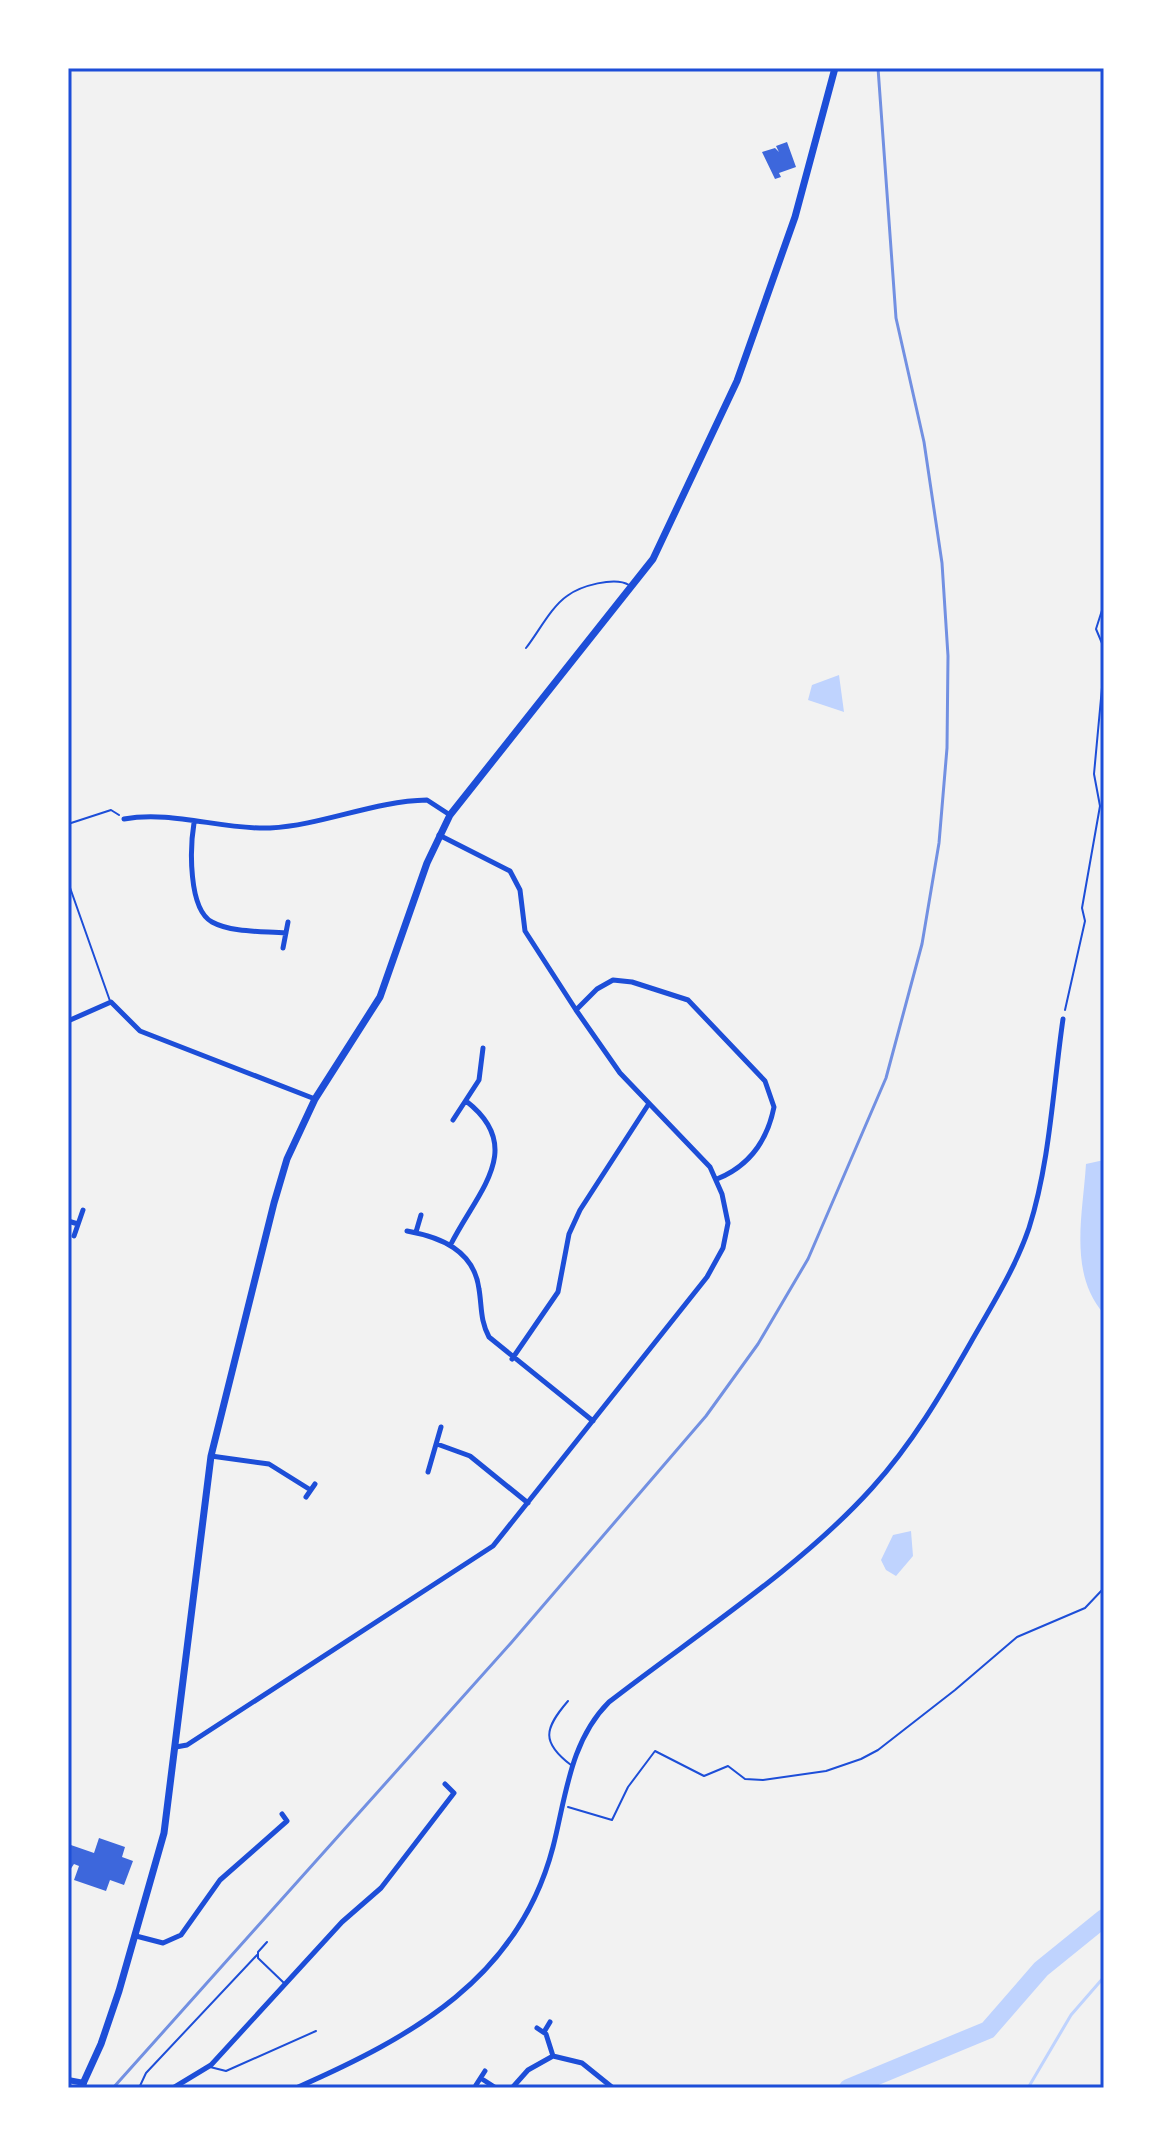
<svg xmlns="http://www.w3.org/2000/svg" width="1172" height="2156" font-family="'Roboto Condensed',sans-serif">
<style>
.water{fill:#bfd3fe}
.lines{fill:none;stroke-linecap:round;stroke-linejoin:round}
.stream{stroke:#bfd3fe;stroke-width:3}
.river{stroke:#bfd3fe;stroke-width:18}
.building{fill:#3d67dc}
.path{stroke:#1d4ed8;stroke-width:2}
.service{stroke:#1d4ed8;stroke-width:2}
.minor{stroke:#1d4ed8;stroke-width:5}
.tertiary{stroke:#1d4ed8;stroke-width:6}
.secondary{stroke:#1d4ed8;stroke-width:7}
.rail{stroke:#7290e2;stroke-width:3}
.neatline{fill:none;stroke:#1d4ed8;stroke-width:3}
</style>
<rect width="100%" height="100%" fill="#f2f2f2"/>
<path class="water" d="M839 675 844 712 808 700 812 685Z
M1104 1160V1314C1068 1273 1083 1214 1086 1164Z
M911 1531 913 1556 896 1576 886 1570 881 1560 893 1535Z"/>
<g class="lines">
<path class="stream" d="M1028 2088 1071 2015 1104 1977"/>
<path class="river" d="M848 2088 988 2030 1041 1969 1104 1918"/>
</g>
<path class="building" d="M787 142 796 167 779 173 781 177 775 179 762 152 775 148 779 152 776 146Z
M99 1838 125 1847 122 1857 133 1861 124 1885 110 1880 106 1891 74 1880 79 1866 74 1864 68 1873V1844L94 1853Z"/>
<g class="lines">
<path class="path" d="M1104 604 1096 629 1104 648
M68 824 111 810 119 815
M1065 1010 1085 921 1082 908 1100 806 1094 774 1104 666
M568 1807 612 1820 628 1787 655 1751 704 1776 728 1766 745 1779 763 1780 826 1771 861 1759 878 1750 955 1690 1017 1637 1085 1608 1104 1588"/>
<path class="service" d="M526 648C538 633 551 607 567 596 580 586 615 576 629 585
M68 882 110 1001
M568 1701C544 1729 541 1742 571 1765
M267 1942 258 1952V1958L284 1983
M210 2067 226 2071 316 2031
M139 2088 146 2073 257 1955"/>
<path class="minor" d="M124 819C171 810 222 830 270 828 323 825 374 801 427 800L450 815
M194 823C190 847 188 909 212 922 232 933 264 931 286 933
M283 948 288 922
M576 1010 597 989 613 980 632 982 688 1000 765 1081 774 1107C767 1142 749 1166 717 1179
M68 1021 111 1002 140 1031 315 1099
M453 1120 479 1080 483 1048
M68 1221 78 1224
M407 1231C440 1237 474 1250 479 1289 482 1307 480 1320 489 1337L593 1421
M416 1232 421 1215
M74 1236 83 1210
M451 1244C477 1192 527 1148 466 1101
M512 1359 558 1292 569 1234 580 1210 648 1105
M437 1444 470 1456 528 1503
M211 1456 269 1464 309 1489
M428 1472 441 1427
M306 1497 315 1484
M176 1747 187 1745 493 1546 707 1277 723 1248 728 1223 722 1194 710 1167 620 1073 576 1010 525 931 520 890 510 871 439 835
M136 1936 163 1943 181 1935 220 1880 287 1821 282 1814
M537 2028 546 2034 553 2056
M544 2032 550 2022
M482 2079 496 2088
M476 2085 485 2071
M173 2088 211 2065 342 1922 381 1888 454 1793 445 1784
M296 2088C412 2037 519 1978 553 1847 566 1796 570 1741 609 1702 694 1636 800 1568 872 1488 912 1444 942 1393 971 1342 992 1305 1015 1269 1029 1228 1050 1162 1053 1088 1063 1019
M512 2088 528 2070 553 2056 582 2063 613 2088"/>
<path class="tertiary" d="M68 2080 84 2083"/>
<path class="secondary" d="M81 2088 101 2044 119 1991 164 1833 211 1456 274 1203 287 1159 315 1099 380 997 427 863 450 815 653 559 737 381 795 217 835 68"/>
<path class="rail" d="M113 2088 511 1643 706 1416 758 1344 808 1259 886 1078 922 944 939 843 947 748 948 656 942 563 924 442 896 318 878 68"/>
</g>
<rect width="1172" height="2156" fill="none" stroke="#ffffff" stroke-width="140"/>
<rect x="70" y="70" width="1032" height="2016" class="neatline"/>
</svg>
